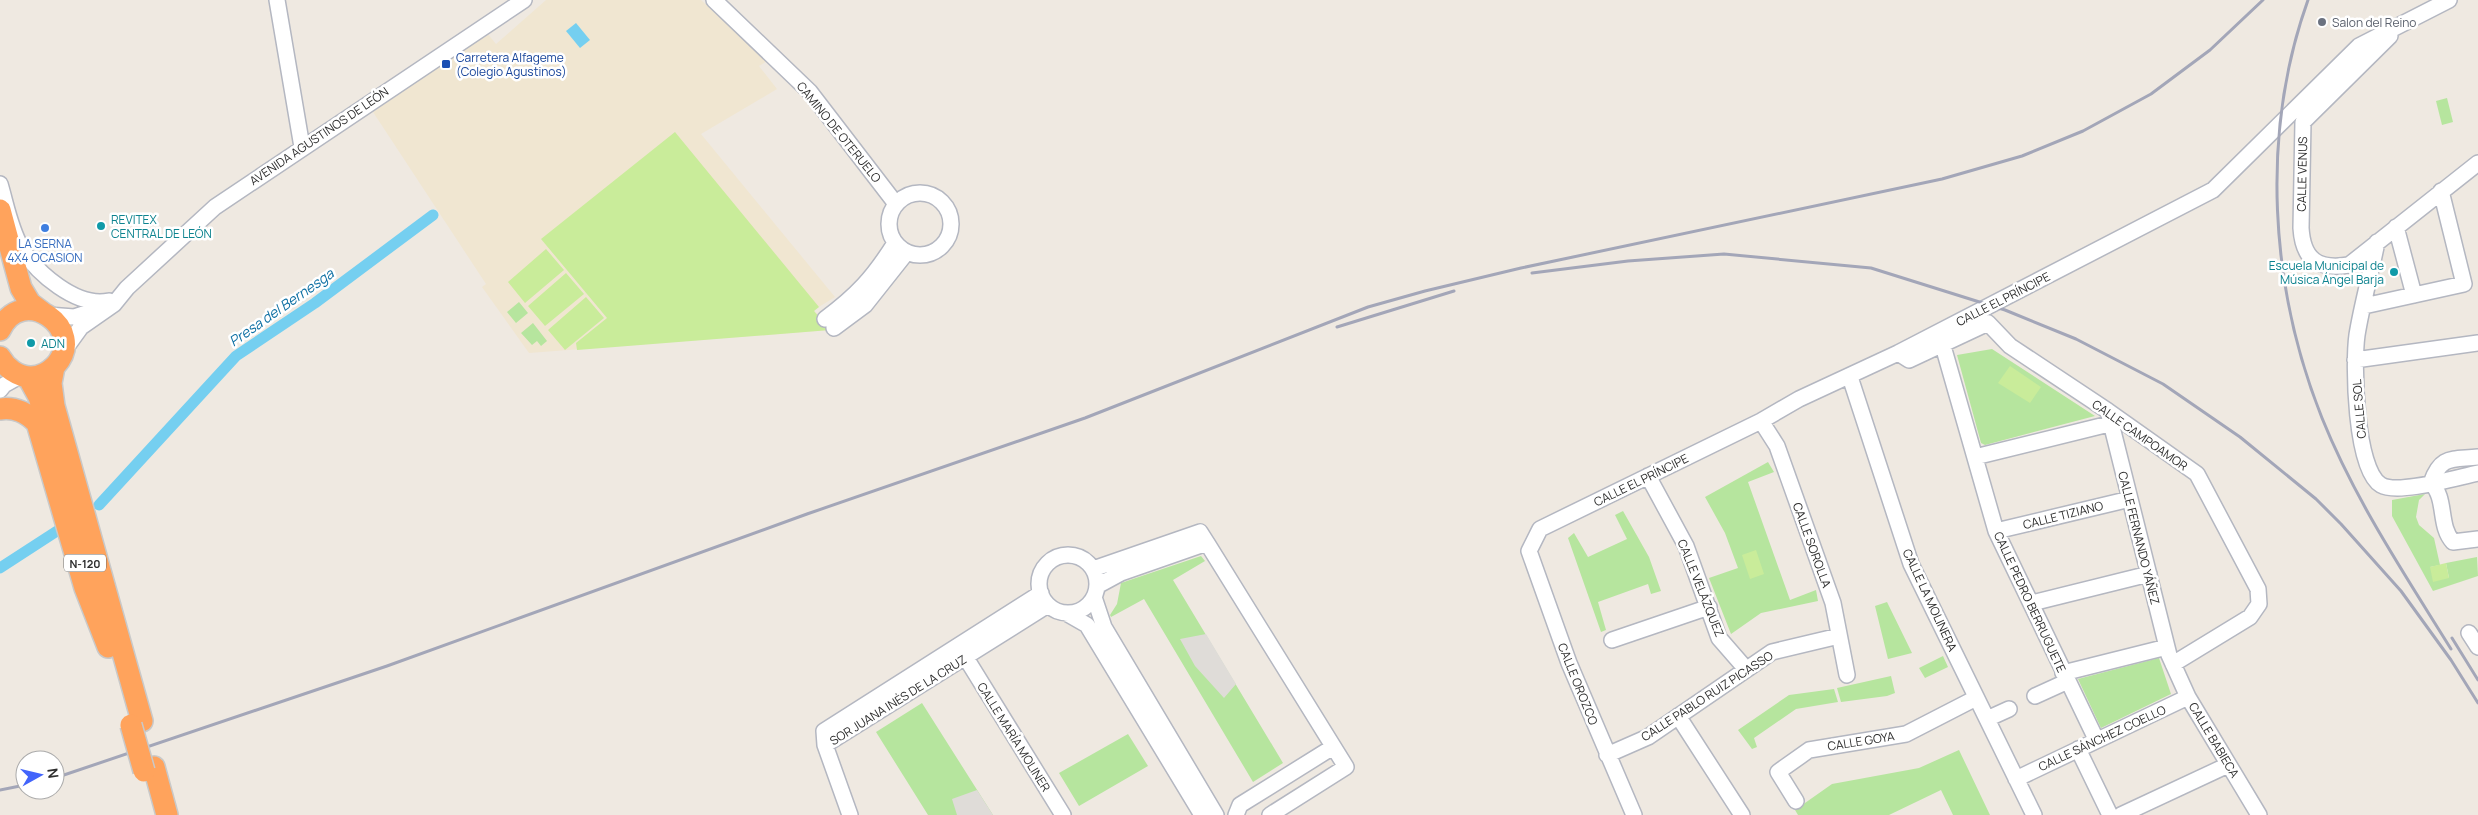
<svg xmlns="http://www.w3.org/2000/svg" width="2478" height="815" font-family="Manrope,sans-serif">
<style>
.education{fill:#f0e6d1}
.green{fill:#b6e59e}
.pitch{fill:#c9ec9a}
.plaza{fill:#dfdcd8}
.water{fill:#75cff0}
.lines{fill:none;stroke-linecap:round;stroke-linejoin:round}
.canal{stroke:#75cff0;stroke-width:11}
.minor-casing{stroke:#b4b7c1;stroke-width:18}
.highway-casing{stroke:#c9c9c9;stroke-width:24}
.minor{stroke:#fff;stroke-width:15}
.highway{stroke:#ffa35c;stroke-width:21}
.rail{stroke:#a3a6b8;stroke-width:3}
.highway-bridge-casing{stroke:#c9c9c9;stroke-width:24;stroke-linecap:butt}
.highway-bridge{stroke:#ffa35c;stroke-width:21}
.worship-dot{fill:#6b7280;stroke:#fff;stroke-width:2}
.transit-dot{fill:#1a4fb4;stroke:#fff;stroke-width:2}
.culture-dot{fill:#0f9aa8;stroke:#fff;stroke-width:2}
.shop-dot{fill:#3f7fe0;stroke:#fff;stroke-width:2}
.labels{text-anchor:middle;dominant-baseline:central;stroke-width:5;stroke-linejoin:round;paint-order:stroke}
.shield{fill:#fff;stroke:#6d6d6d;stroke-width:1}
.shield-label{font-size:11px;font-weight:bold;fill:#2e2e2e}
.worship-label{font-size:12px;fill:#5b616d;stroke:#fff;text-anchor:start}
.transit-label{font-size:12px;fill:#164399;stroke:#fff;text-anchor:start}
.street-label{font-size:12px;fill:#2e2e2e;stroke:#fff}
.culture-label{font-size:12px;fill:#0d838f;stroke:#fff;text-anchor:start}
.shop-label{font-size:12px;fill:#366cbe;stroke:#fff}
.water-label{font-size:14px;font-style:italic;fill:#0d6fa3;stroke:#fff}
</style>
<rect width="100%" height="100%" fill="#efe9e1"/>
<path class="education" d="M546 0H701L767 61 759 66 777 89 701 134 835 297 814 310 830 330 529 353 482 287 486 284 373 112 487 33 496 44Z"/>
<path class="green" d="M2447 98 2453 122 2442 125 2436 101Z
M519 302 528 313 516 323 507 312Z
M533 323 547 341 541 346 537 341 532 345 521 333Z
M1992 349 2095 416 1985 445 1981 443 1957 355Z
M1768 462 1774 472 1748 482 1790 600 1816 590 1818 601 1761 613 1731 634 1709 578 1738 568 1725 533 1705 497Z
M2425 494 2419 500 2416 517 2419 525 2434 538 2440 565 2430 567 2449 578 2446 563 2477 557 2478 576 2433 591 2392 516V500Z
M1623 511 1649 557 1661 591 1651 594 1648 584 1598 602 1606 630 1601 632 1568 538 1574 533 1588 557 1627 539 1615 515Z
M1201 556 1205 561 1173 580 1283 763 1253 782 1144 599 1111 617 1110 615 1117 604 1121 583Z
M1887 602 1912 653 1888 659 1875 606Z
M1943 656 1948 667 1925 678 1919 668Z
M2159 658 2171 694 2101 728 2078 679Z
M1891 676 1895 693 1887 696 1841 702 1837 688Z
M1834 689 1838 702 1796 709 1754 738 1757 747 1752 749 1738 730 1789 695Z
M922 703 993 815H928L876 732Z
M1128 734 1148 766 1079 806 1059 773Z
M1959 750 1990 815H1953L1941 790 1889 815H1798L1795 810 1832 784 1919 768Z"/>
<path class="pitch" d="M675 132 819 307 814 311 830 330 577 350 576 343 607 318 541 239Z
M546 249 564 270 525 303 508 282Z
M566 273 584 294 545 326 528 306Z
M586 297 604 318 565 350 548 330Z
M2010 366 2041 387 2030 403 1998 383Z
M1756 550 1764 574 1750 579 1742 555Z
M2446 563 2449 578 2433 582 2430 567Z"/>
<path class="plaza" d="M1206 634 1236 684 1224 698 1195 666 1180 639Z
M977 790 993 815H957L952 799Z"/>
<path class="water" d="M576 23 590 40 580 48 566 31Z"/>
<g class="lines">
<path class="canal" d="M99 505 236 356 315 303 433 215
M0 568 57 531"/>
<defs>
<path id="minor" d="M277 0 302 147
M714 0 810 92 896 204
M2390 36 2303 122 2301 228C2303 260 2318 270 2349 265L2478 163
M0 184C6 204 10 228 21 247 36 273 77 308 109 301
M889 224a31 31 0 1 1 62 0a31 31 0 1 1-62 0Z
M2396 227 2414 295
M2377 242C2371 273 2362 304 2357 335 2353 363 2355 470 2381 485 2398 495 2458 477 2478 473
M2364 306 2464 284 2441 191
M48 315 74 317 95 310
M825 319C857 295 873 278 895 243
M834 328 865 305 907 252
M1943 346 1996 531 2096 739
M63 352 81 327 114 304 127 288 215 207 524 0
M1898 353 1909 360 1988 323 2010 346 2108 411 2197 474 2258 589 2259 604 2250 617 2173 664
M2355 360 2478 343
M1850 377 1911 564 2034 815
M0 390 4 385 22 375
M2108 411 2169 655 2188 697 2259 815
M1761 421 1777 446 1833 603 1847 675
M1975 457 2109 424
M1648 476 1686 546 1719 638 1746 669
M2431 483C2447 498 2438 526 2453 542L2478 539
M2431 483C2441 455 2451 460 2478 457
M1996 531 2130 499
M1207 543 1346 767 1270 815
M1039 584a29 29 0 1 1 58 0a29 29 0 1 1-58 0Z
M1093 569 1200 532 1207 543 1121 573 1097 586
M1094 597 1104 627 1216 815
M2032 603 2149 574
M1066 613 1087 625 1202 815
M2469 633 2478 647
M1612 640 1709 607
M966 658 1063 815
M2063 673 2167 647
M2035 696 2068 681
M1678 716 1742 815
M1987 719 2009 709
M825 745 1048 605
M2078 749 2110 815
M1607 755 1648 737 1772 652 1839 636
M2016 779 2188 697
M1796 801 1778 772 1809 750 1906 734 1976 698
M850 815 825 745 824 731 1041 593
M1236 815 1240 805 1333 747
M1634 815 1569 663 1529 551 1540 529 1761 421 1799 399 1898 353 2213 190 2359 46 2449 0
M2121 815 2228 765"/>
<path id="highway" d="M0 210 21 288 30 303 42 312
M0 330C22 282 89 329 55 366 49 372 40 377 31 377 18 377 6 368 0 357
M54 367 51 383 54 406 142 721
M28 377 39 397 46 420
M0 409C15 407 26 412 37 423L85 588 108 647
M154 767 167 815"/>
</defs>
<use href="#minor" class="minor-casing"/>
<use href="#highway" class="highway-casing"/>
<use href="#minor" class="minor"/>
<use href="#highway" class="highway"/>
<path class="rail" d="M2308 0C2260 134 2270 288 2322 418 2355 500 2405 575 2451 649
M1532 273 1628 261 1724 254 1871 268 2005 310 2076 339 2163 384 2240 437 2316 499 2341 524 2401 591 2451 660 2478 703
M1337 327 1454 291
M2452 638 2478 680
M55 778 387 666 807 514 1085 418 1368 307 1425 291 1521 268 1942 179 2022 156 2083 131 2151 94 2210 50 2263 0
M0 790 25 785"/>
<defs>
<path id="highway-bridge" d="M131 725 144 771"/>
</defs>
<use href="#highway-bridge" class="highway-bridge-casing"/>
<use href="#highway-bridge" class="highway-bridge"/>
</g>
<circle class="worship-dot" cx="2322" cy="22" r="5"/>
<rect class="transit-dot" x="441" y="59" width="10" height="10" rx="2.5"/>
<g class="culture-dot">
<circle cx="101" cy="226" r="5"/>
<circle cx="2394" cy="272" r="5"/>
<circle cx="31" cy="343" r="5"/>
</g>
<circle class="shop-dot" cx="45" cy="228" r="5"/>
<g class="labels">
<rect class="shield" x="64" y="554.5" width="42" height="17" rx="4"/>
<g class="shield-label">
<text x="85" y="563">N-120</text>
</g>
<g class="worship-label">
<text x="2332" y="22">Salon del Reino</text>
</g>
<g class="transit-label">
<text x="456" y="57">Carretera Alfageme<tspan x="456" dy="14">(Colegio Agustinos)</tspan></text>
</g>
<g class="street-label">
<text transform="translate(839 132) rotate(51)">CAMINO DE OTERUELO</text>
<text transform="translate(319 136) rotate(-34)">AVENIDA AGUSTINOS DE LEÓN</text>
<text transform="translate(2302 174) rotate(-89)">CALLE VENUS</text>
<text transform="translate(2003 299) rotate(-27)">CALLE EL PRÍNCIPE</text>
<text transform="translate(2359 409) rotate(-95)">CALLE SOL</text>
<text transform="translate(2140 435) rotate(35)">CALLE CAMPOAMOR</text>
<text transform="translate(1641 480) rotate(-26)">CALLE EL PRÍNCIPE</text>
<text transform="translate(2063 515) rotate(-14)">CALLE TIZIANO</text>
<text transform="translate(2139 538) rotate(76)">CALLE FERNANDO YÁÑEZ</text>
<text transform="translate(1812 545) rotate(70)">CALLE SOROLLA</text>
<text transform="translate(1701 588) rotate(68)">CALLE VELÁZQUEZ</text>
<text transform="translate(1930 600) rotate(65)">CALLE LA MOLINERA</text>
<text transform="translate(2030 602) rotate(65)">CALLE PEDRO BERRUGUETE</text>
<text transform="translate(1578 684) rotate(68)">CALLE OROZCO</text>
<text transform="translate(1707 696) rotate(-33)">CALLE PABLO RUIZ PICASSO</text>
<text transform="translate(898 700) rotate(-32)">SOR JUANA INÉS DE LA CRUZ</text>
<text transform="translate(1014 737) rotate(58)">CALLE MARÍA MOLINER</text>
<text transform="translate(2102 738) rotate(-25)">CALLE SÁNCHEZ COELLO</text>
<text transform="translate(2214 740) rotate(59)">CALLE BABIECA</text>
<text transform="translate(1861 741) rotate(-9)">CALLE GOYA</text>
</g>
<g class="culture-label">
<text x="111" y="219">REVITEX<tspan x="111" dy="14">CENTRAL DE LEÓN</tspan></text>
<text x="2384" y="265" text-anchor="end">Escuela Municipal de<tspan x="2384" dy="14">Música Ángel Barja</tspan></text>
<text x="41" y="343">ADN</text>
</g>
<g class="shop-label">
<text x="45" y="243">LA SERNA<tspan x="45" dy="14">4X4 OCASION</tspan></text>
</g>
<g class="water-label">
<text transform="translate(281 307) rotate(-35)">Presa del Bernesga</text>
</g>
</g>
<g transform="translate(40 775) rotate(82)"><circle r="24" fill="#ffffff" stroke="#ababab"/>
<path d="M0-4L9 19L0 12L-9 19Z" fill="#4264fb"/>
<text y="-8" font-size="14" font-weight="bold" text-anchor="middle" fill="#2e2e2e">N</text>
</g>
</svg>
